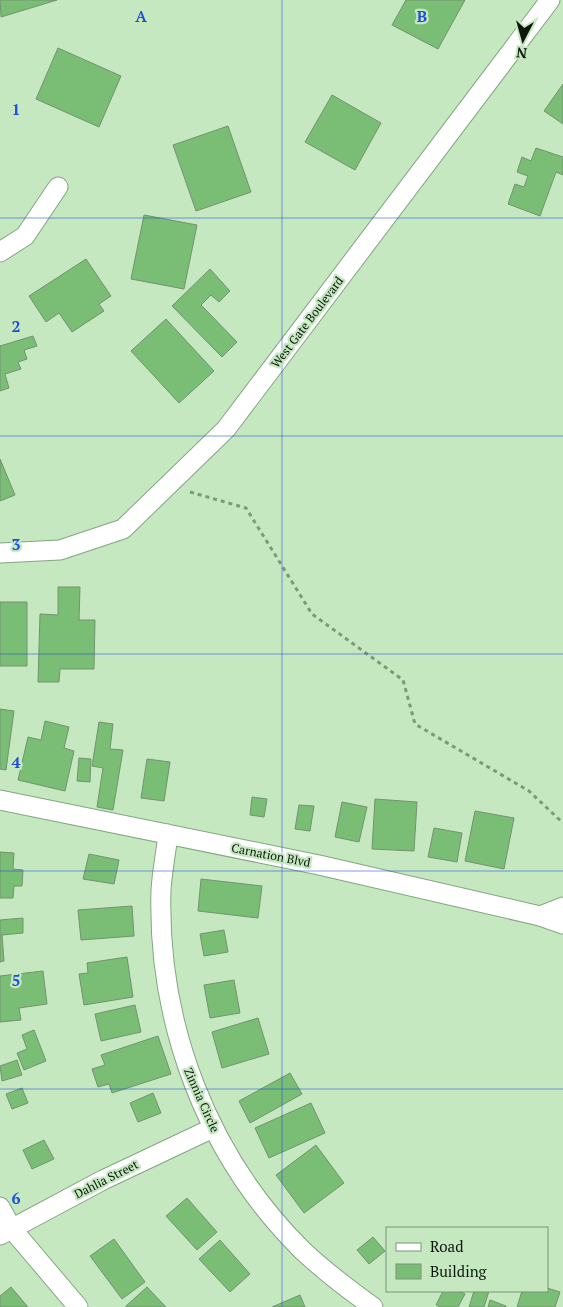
<svg xmlns="http://www.w3.org/2000/svg" width="563" height="1307" font-family="'PT Serif',serif">
<style>
.building{fill:#7abd74;stroke:#72936f}
.lines{fill:none;stroke-linecap:round;stroke-linejoin:round}
.minor-casing{stroke:#84a581;stroke-width:21}
.path{stroke:#7d987a;stroke-width:3;stroke-dasharray:4 4;stroke-linecap:butt}
.minor{stroke:#fff;stroke-width:19}
.grid{fill:none;stroke:#1d4ed8;stroke-width:1;stroke-opacity:0.55}
.labels{text-anchor:middle;dominant-baseline:central;stroke-width:4.5;stroke-linejoin:round;paint-order:stroke}
.street-label{font-size:12px;fill:#0b1709;stroke:#c5e8c1}
.grid-label{font-size:16px;text-anchor:middle;font-weight:bold;fill:#1d4ed8;stroke:#c5e8c1;stroke-width:4.5;stroke-linejoin:round;paint-order:stroke}
</style>
<rect width="100%" height="100%" fill="#c5e8c1"/>
<path class="building" d="M0 0H57L1 17Z
M406 0H465L438 49 392 25Z
M58 48 121 76 99 127 36 99Z
M563 84V124L544 111Z
M332 95 381 123 355 170 305 142Z
M228 126 251 192 196 211 173 145Z
M536 148 563 157V175L556 172 540 216 508 204 515 184 524 187 528 176 517 172 522 157 531 161Z
M144 215 197 225 184 289 131 279Z
M86 259 111 296 99 304 104 311 72 332 59 313 46 322 29 296Z
M210 269 230 291 219 302 211 295 201 305 237 342 222 357 172 306Z
M166 319 214 371 179 403 131 351Z
M33 336 37 346 24 350 27 359 18 362 21 369 5 374 9 388 0 391V346Z
M0 459 15 495 0 501Z
M58 587H80L79 620H95L94 669H60L59 682H38L40 614 58 615Z
M0 602H27V666H0Z
M0 709 14 711 6 770 0 769Z
M45 721 69 727 64 748 74 751 65 791 18 780 28 737 41 740Z
M99 722 113 724 110 749 123 750 113 810 97 807 103 768 92 766Z
M79 758 91 759 90 782 77 781Z
M147 759 170 762 164 801 141 798Z
M252 797 267 799 264 817 250 815Z
M375 799 417 802 414 851 372 849Z
M342 802 367 807 359 842 335 837Z
M299 805 314 806 310 831 295 829Z
M475 811 514 818 504 869 465 861Z
M434 828 462 833 457 862 428 857Z
M0 852 14 853 13 869 23 870 22 886H14L13 898H0Z
M89 854 119 860 114 884 83 879Z
M201 879 262 886 258 918 198 911Z
M132 906 134 936 81 940 78 910Z
M23 918V933L2 935 4 961 0 962V920Z
M224 930 228 952 204 956 200 934Z
M127 957 133 997 84 1005 79 974 88 973 87 963Z
M43 971 47 1004 19 1008 21 1020 0 1022V976Z
M234 980 240 1013 210 1018 204 985Z
M135 1005 141 1032 101 1041 95 1014Z
M258 1018 269 1054 222 1068 212 1032Z
M34 1030 46 1061 24 1070 17 1053 27 1049 22 1035Z
M158 1036 171 1074 112 1093 109 1084 98 1087 92 1069 105 1065 101 1055Z
M17 1060 22 1075 2 1081 0 1066Z
M290 1073 302 1094 250 1123 239 1101Z
M22 1088 28 1103 12 1109 6 1094Z
M153 1093 161 1113 138 1122 130 1103Z
M311 1103 325 1133 269 1158 255 1128Z
M44 1140 54 1159 32 1169 23 1150Z
M316 1145 344 1183 304 1213 276 1175Z
M187 1198 217 1232 197 1250 166 1216Z
M373 1237 385 1251 369 1264 357 1250Z
M114 1239 145 1282 122 1299 90 1256Z
M220 1240 250 1274 230 1292 199 1259Z
M11 1287 28 1307H0V1296Z
M147 1287 166 1307H126V1306Z
M547 1288 560 1292 555 1307H517L522 1291H547Z
M443 1291H459L465 1294 458 1307H440L436 1305Z
M474 1291H489L484 1307H469Z
M300 1295 305 1307H272Z
M490 1300 506 1306V1307H488Z"/>
<g class="lines">
<defs>
<path id="minor" d="M0 252 25 236 58 187
M0 553 60 550 123 529 226 429 550 0
M0 800 319 865 540 916 563 924
M168 834C166 853 162 872 161 890 157 1023 207 1156 302 1250 324 1271 348 1289 373 1307
M540 916 563 907
M0 1207 12 1229 78 1307
M0 1235 103 1180 213 1128"/>
</defs>
<use href="#minor" class="minor-casing"/>
<path class="path" d="M190 492 246 508 312 614 403 680 415 724 529 791 563 823"/>
<use href="#minor" class="minor"/>
</g>
<path class="grid" d="M282 0V1307M0 218H563M0 436H563M0 654H563M0 871H563M0 1089H563"/>
<g class="labels">
<g class="street-label">
<text transform="translate(307 322) rotate(-53)">West Gate Boulevard</text>
<text transform="translate(271 855) rotate(11)">Carnation Blvd</text>
<text transform="translate(202 1100) rotate(66)">Zinnia Circle</text>
<text transform="translate(106 1179) rotate(-27)">Dahlia Street</text>
</g>
</g>
<g class="grid-label">
<text x="141" y="22">A</text>
<text x="422" y="22">B</text>
<text x="16" y="115">1</text>
<text x="16" y="332">2</text>
<text x="16" y="550">3</text>
<text x="16" y="768">4</text>
<text x="16" y="986">5</text>
<text x="16" y="1204">6</text>
</g>
<rect x="386" y="1227" width="162" height="65" fill="#c5e8c1" stroke="#7b9477"/>
<rect x="396" y="1243" width="25" height="8" fill="#ffffff" stroke="#7b9477"/>
<text x="430" y="1252" font-size="15" fill="#0b1709">Road</text>
<rect x="396" y="1264" width="25" height="15" fill="#7abd74" stroke="#7b9477"/>
<text x="430" y="1277" font-size="15" fill="#0b1709">Building</text>
<g transform="translate(523 40) rotate(186)" stroke="#c5e8c1" stroke-width="4" paint-order="stroke">
<path d="M0-4L9 19L0 12L-9 19Z" fill="#0b1709"/>
<text y="-8" font-size="14" font-weight="bold" text-anchor="middle" fill="#0b1709">N</text>
</g>
</svg>
